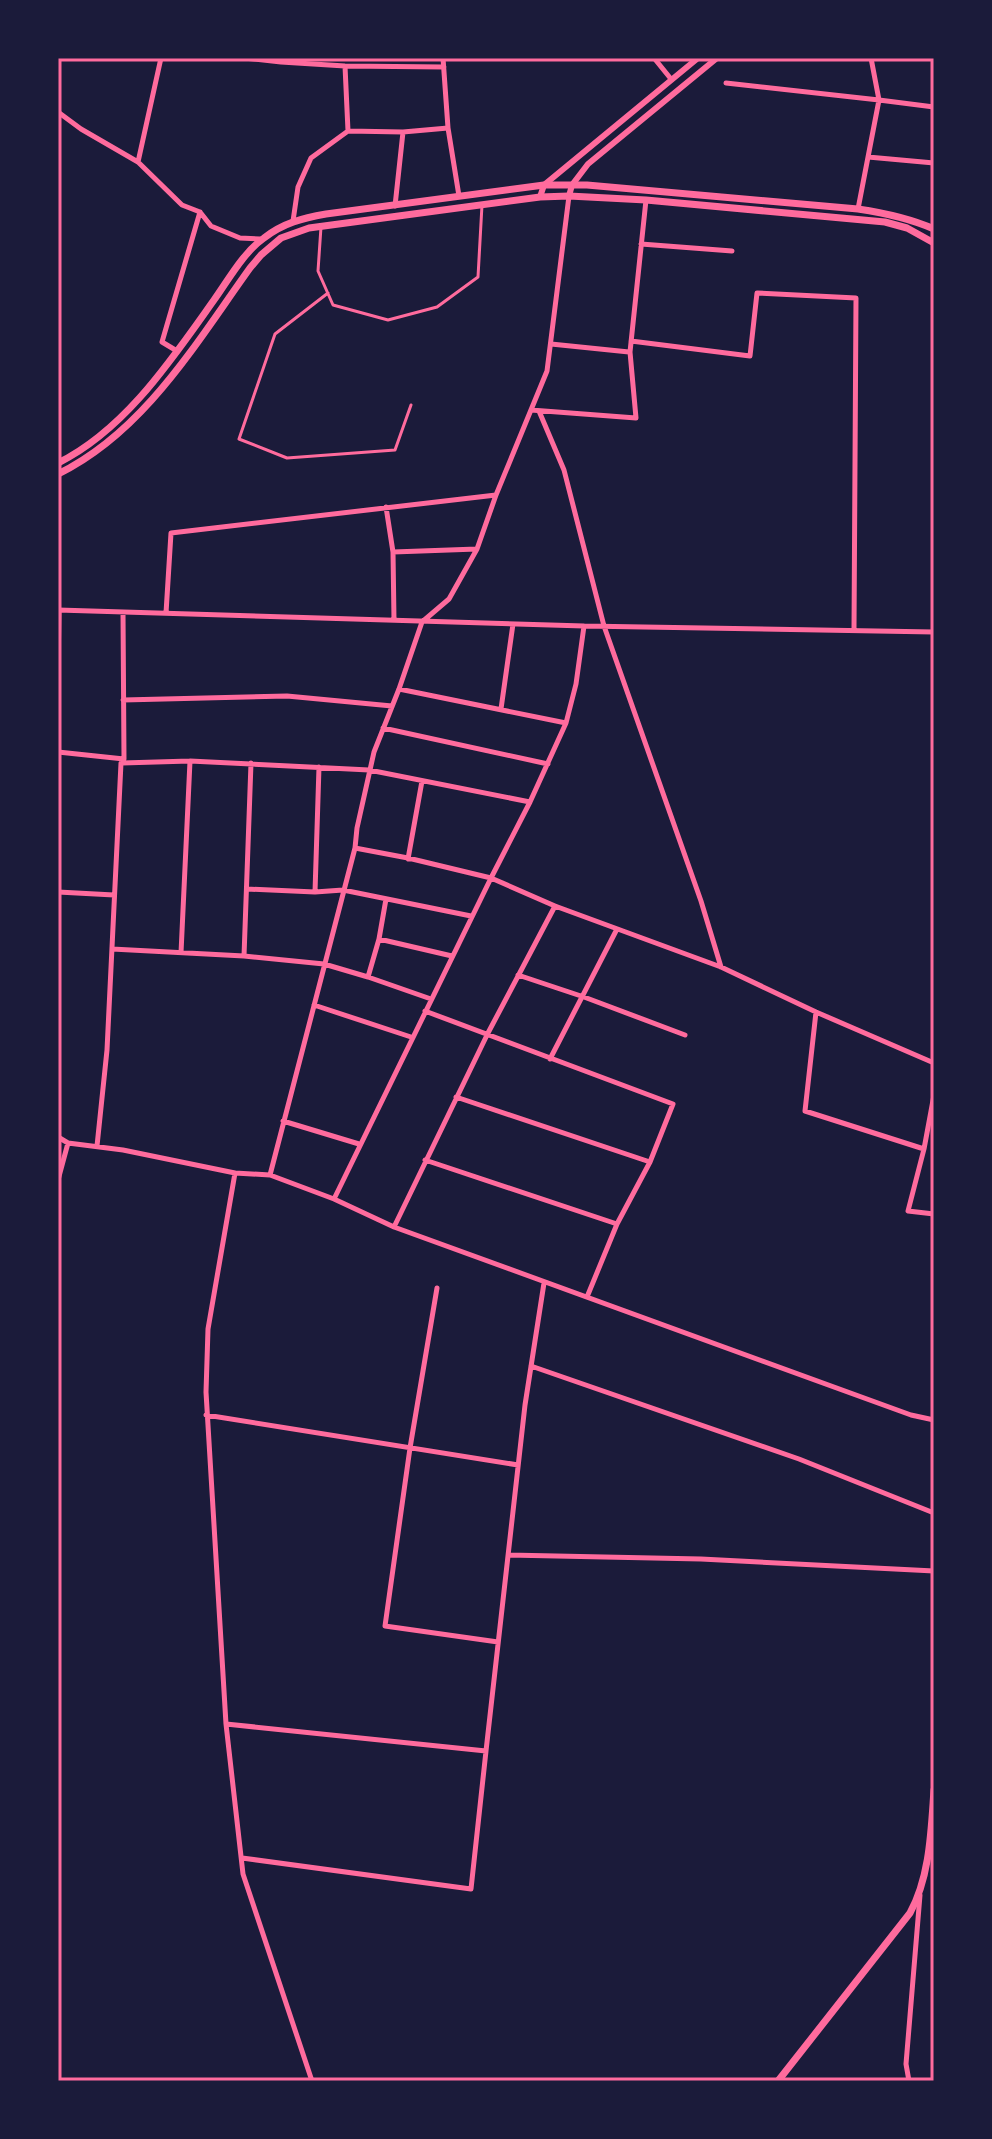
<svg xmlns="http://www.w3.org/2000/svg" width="992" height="2139" font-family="Inter,sans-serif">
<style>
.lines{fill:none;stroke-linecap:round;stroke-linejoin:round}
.service{stroke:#ff6b9d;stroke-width:3}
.minor{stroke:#ff6b9d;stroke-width:5}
.tertiary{stroke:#ff6b9d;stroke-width:6}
.secondary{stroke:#ff6b9d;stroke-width:7}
.neatline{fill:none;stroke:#ff6b9d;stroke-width:3}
</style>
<rect width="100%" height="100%" fill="#1b1b3a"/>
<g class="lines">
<path class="service" d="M321 227 318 271 333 305 388 320 437 307 478 277 482 205
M328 293 275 334 239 439 287 458 395 450 411 405"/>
<path class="minor" d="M244 58 281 62
M281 58V62L345 66 444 67
M443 58 448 128 459 196
M654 58 671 79
M871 58 879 100 934 107
M345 66 348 131 403 132 448 128
M726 83 879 100 858 209
M58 112 81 129 138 162 182 205 200 212 211 226 240 238 260 239
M868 157 934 163
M138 162 161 58
M395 206 403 132
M293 221 298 187 311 158 348 131
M641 244 732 251
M631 341 750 356 757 293 856 298 854 629
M551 344 629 352
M177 351 162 342 200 212
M531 410 636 418 630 352 646 200
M539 411 564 470 604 626 701 901 721 967
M386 507 393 552 394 620
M393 552 477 549
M58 610 584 626 576 684 566 723 530 802 491 878 408 858 355 848
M166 613 171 533 496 495
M584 626 934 632
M58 670 59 610
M399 689 566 723
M123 700 287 696 392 706
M501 709 513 624
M383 728 548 764
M58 752 124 759
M122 763 190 761 369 770 530 802
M408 859 422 781
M247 889 315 892 343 890 471 916
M58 892 114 895
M315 892 319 767
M379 939 452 956
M112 949 244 956 251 763
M181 953 190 761
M244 956 324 964 368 977 431 999
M518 975 584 997 685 1035
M368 977 379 939 386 899
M314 1005 411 1037
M425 1011 673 1104 650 1162 617 1224 587 1297
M816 1012 805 1111 924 1149
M550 1059 617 929
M934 1095 924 1149 908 1211 934 1214
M456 1097 650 1162
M283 1121 359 1144
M58 1137 68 1143 123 1150 235 1173
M97 1146 107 1050 121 763 124 759 123 612
M425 1160 617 1224
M270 1175 355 848 357 828 374 752 399 689 422 622 449 599 477 549 496 495 547 371 569 196
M58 1180 68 1143
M334 1199 491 878 555 906 721 967 816 1012 934 1063
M394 1227 488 1033 555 906
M437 1288 410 1448 385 1626 498 1642
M531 1366 799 1459 934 1513
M206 1415 518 1465
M508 1555 701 1559 934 1571
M226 1724 486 1751 525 1405 544 1283
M242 1858 471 1889 486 1751
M312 2081 243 1874 226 1724 206 1392 208 1329 235 1173 270 1175 334 1199 394 1227 911 1415 934 1420
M909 2081 906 2064 920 1895"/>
<path class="tertiary" d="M569 196 572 185 588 164 717 58
M540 197 544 185 698 58"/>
<path class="secondary" d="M58 463C125 430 172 359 214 300 229 279 243 253 264 238 283 223 303 218 326 214L544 185H587L858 209C885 213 909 218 934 229
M58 474C144 432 196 343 250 268L261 255 281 238 309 228 540 197 569 196 646 200 885 222 907 228 934 243
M778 2081 910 1913C930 1876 931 1831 934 1790"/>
</g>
<rect width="992" height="2139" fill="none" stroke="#1b1b3a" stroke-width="120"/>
<rect x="60" y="60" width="872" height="2019" class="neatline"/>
</svg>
